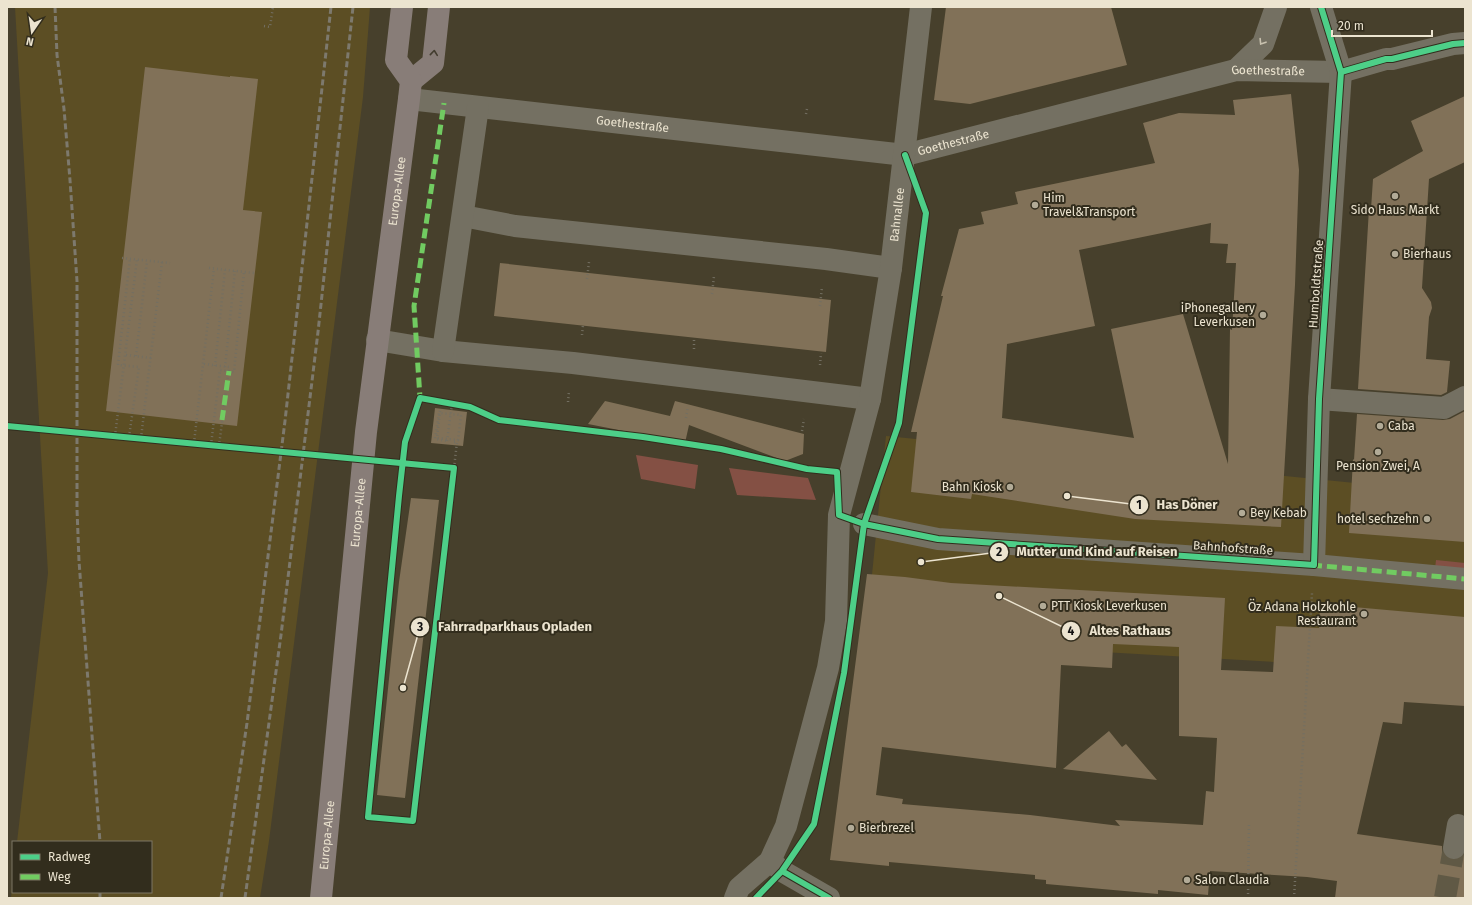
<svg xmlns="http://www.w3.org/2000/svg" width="1472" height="905" font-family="'Fira Sans',sans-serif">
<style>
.built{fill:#5c4e24}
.green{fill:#845044}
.building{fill:#817158;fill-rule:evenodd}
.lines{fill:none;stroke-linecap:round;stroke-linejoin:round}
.minor-tunnel{stroke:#605945;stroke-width:22;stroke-dasharray:22 11;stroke-linecap:butt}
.path{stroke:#736f62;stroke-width:2.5;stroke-dasharray:1 3;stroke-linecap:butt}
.minor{stroke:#747062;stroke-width:22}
.major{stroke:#887d78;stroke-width:22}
.rail{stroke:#7d796d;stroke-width:3;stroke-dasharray:6 3;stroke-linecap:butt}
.quiet{stroke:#71cb61;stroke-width:5;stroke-dasharray:10 5;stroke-linecap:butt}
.cycleway-casing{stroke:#322d1d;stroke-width:8}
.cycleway{stroke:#4dcf88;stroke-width:6}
.oneway{stroke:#c8c1af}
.oneway2{stroke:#433d2f}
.poi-dot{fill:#b2ab97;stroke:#322d1d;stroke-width:1.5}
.labels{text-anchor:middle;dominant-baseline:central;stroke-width:4;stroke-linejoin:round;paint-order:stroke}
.street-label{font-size:12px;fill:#ece4d0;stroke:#322d1d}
.poi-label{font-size:12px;fill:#ece4d0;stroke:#322d1d;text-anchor:start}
.leader{fill:none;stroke:#ece4d0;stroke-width:1.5}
.callout-dot{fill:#ece4d0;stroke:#322d1d;stroke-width:1.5}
.mark-label{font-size:12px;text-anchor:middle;font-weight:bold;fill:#111}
.callout-label{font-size:13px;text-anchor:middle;font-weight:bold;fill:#ece4d0;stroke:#322d1d;stroke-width:4;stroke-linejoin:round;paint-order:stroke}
</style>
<rect width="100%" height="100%" fill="#47402c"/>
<path class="built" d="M15 7H370L363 97 269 841 260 898H11L13 877V892H151V842H17L48 573Z
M886 436 1465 494V673L980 645 866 634Z"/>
<path class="green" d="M636 455 698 465 695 489 641 479Z
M729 468 808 478 816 500 737 495Z
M1436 560 1465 563V580L1434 578Z"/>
<path class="building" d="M946 7H1111L1127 65 970 104 934 100Z
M145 67 230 77V76L258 79 243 210 262 212 237 426 106 411Z
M1291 94 1299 170 1295 285 1281 527 1135 519 972 494 971 499 911 492 917 432H911L943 296H941L959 229 984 224 981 212 1018 204 1015 192 1155 163 1143 123 1179 113 1235 115 1233 100ZM1211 223 1210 243 1228 244 1226 263H1236L1232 330 1230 329 1228 464 1183 314 1111 329 1134 438 1002 418 1007 344 1095 326 1079 250Z
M1465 96V162L1429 179 1422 288 1431 302 1432 308 1429 317 1426 359 1450 361 1447 392 1441 395 1358 389 1369 209H1371L1373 179 1423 151 1411 121Z
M500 263 831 300 826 352 494 316Z
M605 401 670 416 675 401 804 434 803 454 785 461 689 425 685 443 588 424Z
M435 408 467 412 463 446 431 443Z
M1465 411V542L1349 533 1353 459 1354 460 1357 414 1443 420 1450 419Z
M411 498 439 500 405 798 377 795 399 582Z
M867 574 905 577 951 583 1225 598 1221 670 1273 672 1276 626 1319 628 1320 604 1465 617V706L1404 702 1402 724 1383 722 1357 834 1442 846V852L1446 857 1451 860H1459L1465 853V898H1335L1337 881 1307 877 1210 871 1208 895 1158 890V894L1046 884V880L1035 879V875L889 862V866L830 860ZM1113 644 1179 647V736L1217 738 1214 792 1206 791 1203 825 1115 820 1120 826 1030 815 902 804 903 799 876 795 882 747 1056 768 1061 665 1112 668Z
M1109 731 1122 747 1126 744 1157 780 1063 769Z"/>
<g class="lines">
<path class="minor-tunnel" d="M1445 898 1454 848"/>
<path class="path" d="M264 26 270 27 273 7
M806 114 807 109
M122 258 170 263
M209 268 254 273
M587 279 589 262
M712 294 714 276
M820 306 822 287
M582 335 583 325
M694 349V339
M126 355 151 358
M136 356 147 261
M204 364 229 367 219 446
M820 365 821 353
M215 366 225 270
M225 367 235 271
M568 402 569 391
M440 411 437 438 458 440 461 415 439 413 435 439 447 441
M686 418 688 406
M802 431 804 419
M115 436 137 259
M129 437 139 367 118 365 130 258
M141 438 162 262
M447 441 452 404
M454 442H457L454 468
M194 443 214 268
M211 445 220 370 234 372 244 272
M1248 898 1249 822
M1294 898 1312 593"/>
<g class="minor">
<path d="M1236 70 1263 44 1276 7"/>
<path id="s1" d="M409 99 905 155 1236 70 1341 72 1386 59H1392L1453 44 1465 43"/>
<path d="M463 216 515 226 826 259 891 268"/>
<path d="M377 340 443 351 573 363 870 399"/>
<path d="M443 351 478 107"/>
<path d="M1319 399 1444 408 1465 397"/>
<path d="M864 524 938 539 1314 565 1465 579"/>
<path d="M1314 565 1319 399 1341 72 1321 7"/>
<path d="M1454 848 1458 825"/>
<path d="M770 861 782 871 829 898"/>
<path id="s2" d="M735 898 739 888 770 861 786 826 828 668 836 621 839 515 870 399 891 268 921 7"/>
</g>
<g class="major">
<path d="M411 81 433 63 439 7"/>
<path id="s3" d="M321 898 366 432 409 99 411 81 396 60 402 7"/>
</g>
<path class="rail" d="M55 7 57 55 64 109 70 180 77 281V509L79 561 100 842
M100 898V892
M221 898 247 723 285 421 331 7
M245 898 281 635 318 332 353 7"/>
<path class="quiet" d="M418 402 420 398 414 306 444 103
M222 420 229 371
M1312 565 1465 579"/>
<defs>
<path id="cycleway" d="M1341 72 1386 59H1392L1453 44 1465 43
M7 426 454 468 413 821 368 817 399 496 405 442 420 398 470 407 499 420 643 437 721 449 807 469 837 472 839 515 864 524 938 539 1314 565 1319 399 1341 72 1321 7
M782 871 829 898
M756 898 782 871 814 824 844 673 864 524 899 423 926 213 905 155"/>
</defs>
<use href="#cycleway" class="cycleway-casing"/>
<use href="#cycleway" class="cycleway"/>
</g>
<defs><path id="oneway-chevron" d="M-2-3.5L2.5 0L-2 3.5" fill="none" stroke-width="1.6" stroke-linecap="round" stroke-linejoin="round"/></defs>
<use class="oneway" href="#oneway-chevron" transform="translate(1262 42) rotate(122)"/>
<use class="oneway2" href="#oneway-chevron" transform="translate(434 53) rotate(-84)"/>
<g class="poi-dot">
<circle cx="1395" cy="196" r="4"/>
<circle cx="1035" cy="205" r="4"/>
<circle cx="1395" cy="254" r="4"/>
<circle cx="1263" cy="315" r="4"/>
<circle cx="1380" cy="426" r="4"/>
<circle cx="1378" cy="452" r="4"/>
<circle cx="1010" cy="487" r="4"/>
<circle cx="1242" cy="513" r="4"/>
<circle cx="1427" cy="519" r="4"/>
<circle cx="1043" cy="606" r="4"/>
<circle cx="1364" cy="614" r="4"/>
<circle cx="851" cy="828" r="4"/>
<circle cx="1187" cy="880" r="4"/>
</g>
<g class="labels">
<g class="street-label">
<text stroke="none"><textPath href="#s1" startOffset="873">Goethestraße</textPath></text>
<text stroke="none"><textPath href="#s1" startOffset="225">Goethestraße</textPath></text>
<text stroke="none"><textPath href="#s1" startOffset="549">Goethestraße</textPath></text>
<text stroke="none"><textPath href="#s3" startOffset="711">Europa-Allee</textPath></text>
<text stroke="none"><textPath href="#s2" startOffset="714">Bahnallee</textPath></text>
<text transform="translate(1316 284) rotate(-86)">Humboldtstraße</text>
<text stroke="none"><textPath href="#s3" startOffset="387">Europa-Allee</textPath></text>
<text transform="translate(1233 548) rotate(4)">Bahnhofstraße</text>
<text stroke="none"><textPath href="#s3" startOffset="63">Europa-Allee</textPath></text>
</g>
<g class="poi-label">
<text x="1043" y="198">Him<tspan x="1043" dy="14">Travel&amp;Transport</tspan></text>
<text x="1395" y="210" text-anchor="middle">Sido Haus Markt</text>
<text x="1403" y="254">Bierhaus</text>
<text x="1255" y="308" text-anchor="end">iPhonegallery<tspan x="1255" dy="14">Leverkusen</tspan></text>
<text x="1388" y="426">Caba</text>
<text x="1378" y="466" text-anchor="middle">Pension Zwei, A</text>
<text x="1002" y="487" text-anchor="end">Bahn Kiosk</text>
<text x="1250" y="513">Bey Kebab</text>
<text x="1419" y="519" text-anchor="end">hotel sechzehn</text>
<text x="1051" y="606">PTT Kiosk Leverkusen</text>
<text x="1356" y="607" text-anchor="end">Öz Adana Holzkohle<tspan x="1356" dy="14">Restaurant</tspan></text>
<text x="859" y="828">Bierbrezel</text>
<text x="1195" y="880">Salon Claudia</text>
</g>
</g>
<path class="leader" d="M1067 496L1139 505M921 562L999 552M403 688L420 627M999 596L1071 631"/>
<g class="callout-dot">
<circle cx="1067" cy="496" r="4"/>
<circle cx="921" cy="562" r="4"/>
<circle cx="403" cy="688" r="4"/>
<circle cx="999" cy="596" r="4"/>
<circle cx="1139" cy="505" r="10"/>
<circle cx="999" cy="552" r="10"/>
<circle cx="420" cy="627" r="10"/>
<circle cx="1071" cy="631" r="10"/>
</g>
<g class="mark-label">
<text x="1139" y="509">1</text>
<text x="999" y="556">2</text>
<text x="420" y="631">3</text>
<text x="1071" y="635">4</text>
</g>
<g class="callout-label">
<text x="1187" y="509">Has Döner</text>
<text x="1097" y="556">Mutter und Kind auf Reisen</text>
<text x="515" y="631">Fahrradparkhaus Opladen</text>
<text x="1130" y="635">Altes Rathaus</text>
</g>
<rect width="1472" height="905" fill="none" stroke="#ece4d0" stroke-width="16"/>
<rect x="12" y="841" width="140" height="52" fill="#322d1d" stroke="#7c7665"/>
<rect x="20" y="854" width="20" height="6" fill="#4dcf88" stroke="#7c7665"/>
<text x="48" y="861" font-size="12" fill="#ece4d0">Radweg</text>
<rect x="20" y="874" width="20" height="6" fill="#71cb61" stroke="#7c7665"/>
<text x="48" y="881" font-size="12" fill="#ece4d0">Weg</text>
<g transform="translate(32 32) rotate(193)" stroke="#322d1d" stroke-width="3" paint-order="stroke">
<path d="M0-3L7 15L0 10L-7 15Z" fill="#ece4d0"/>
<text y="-6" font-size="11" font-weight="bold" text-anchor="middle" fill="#ece4d0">N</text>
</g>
<path d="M1332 30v6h100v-6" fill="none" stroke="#ece4d0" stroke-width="2"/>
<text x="1338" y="30" font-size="12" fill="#ece4d0" stroke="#322d1d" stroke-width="3" paint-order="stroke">20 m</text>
</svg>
